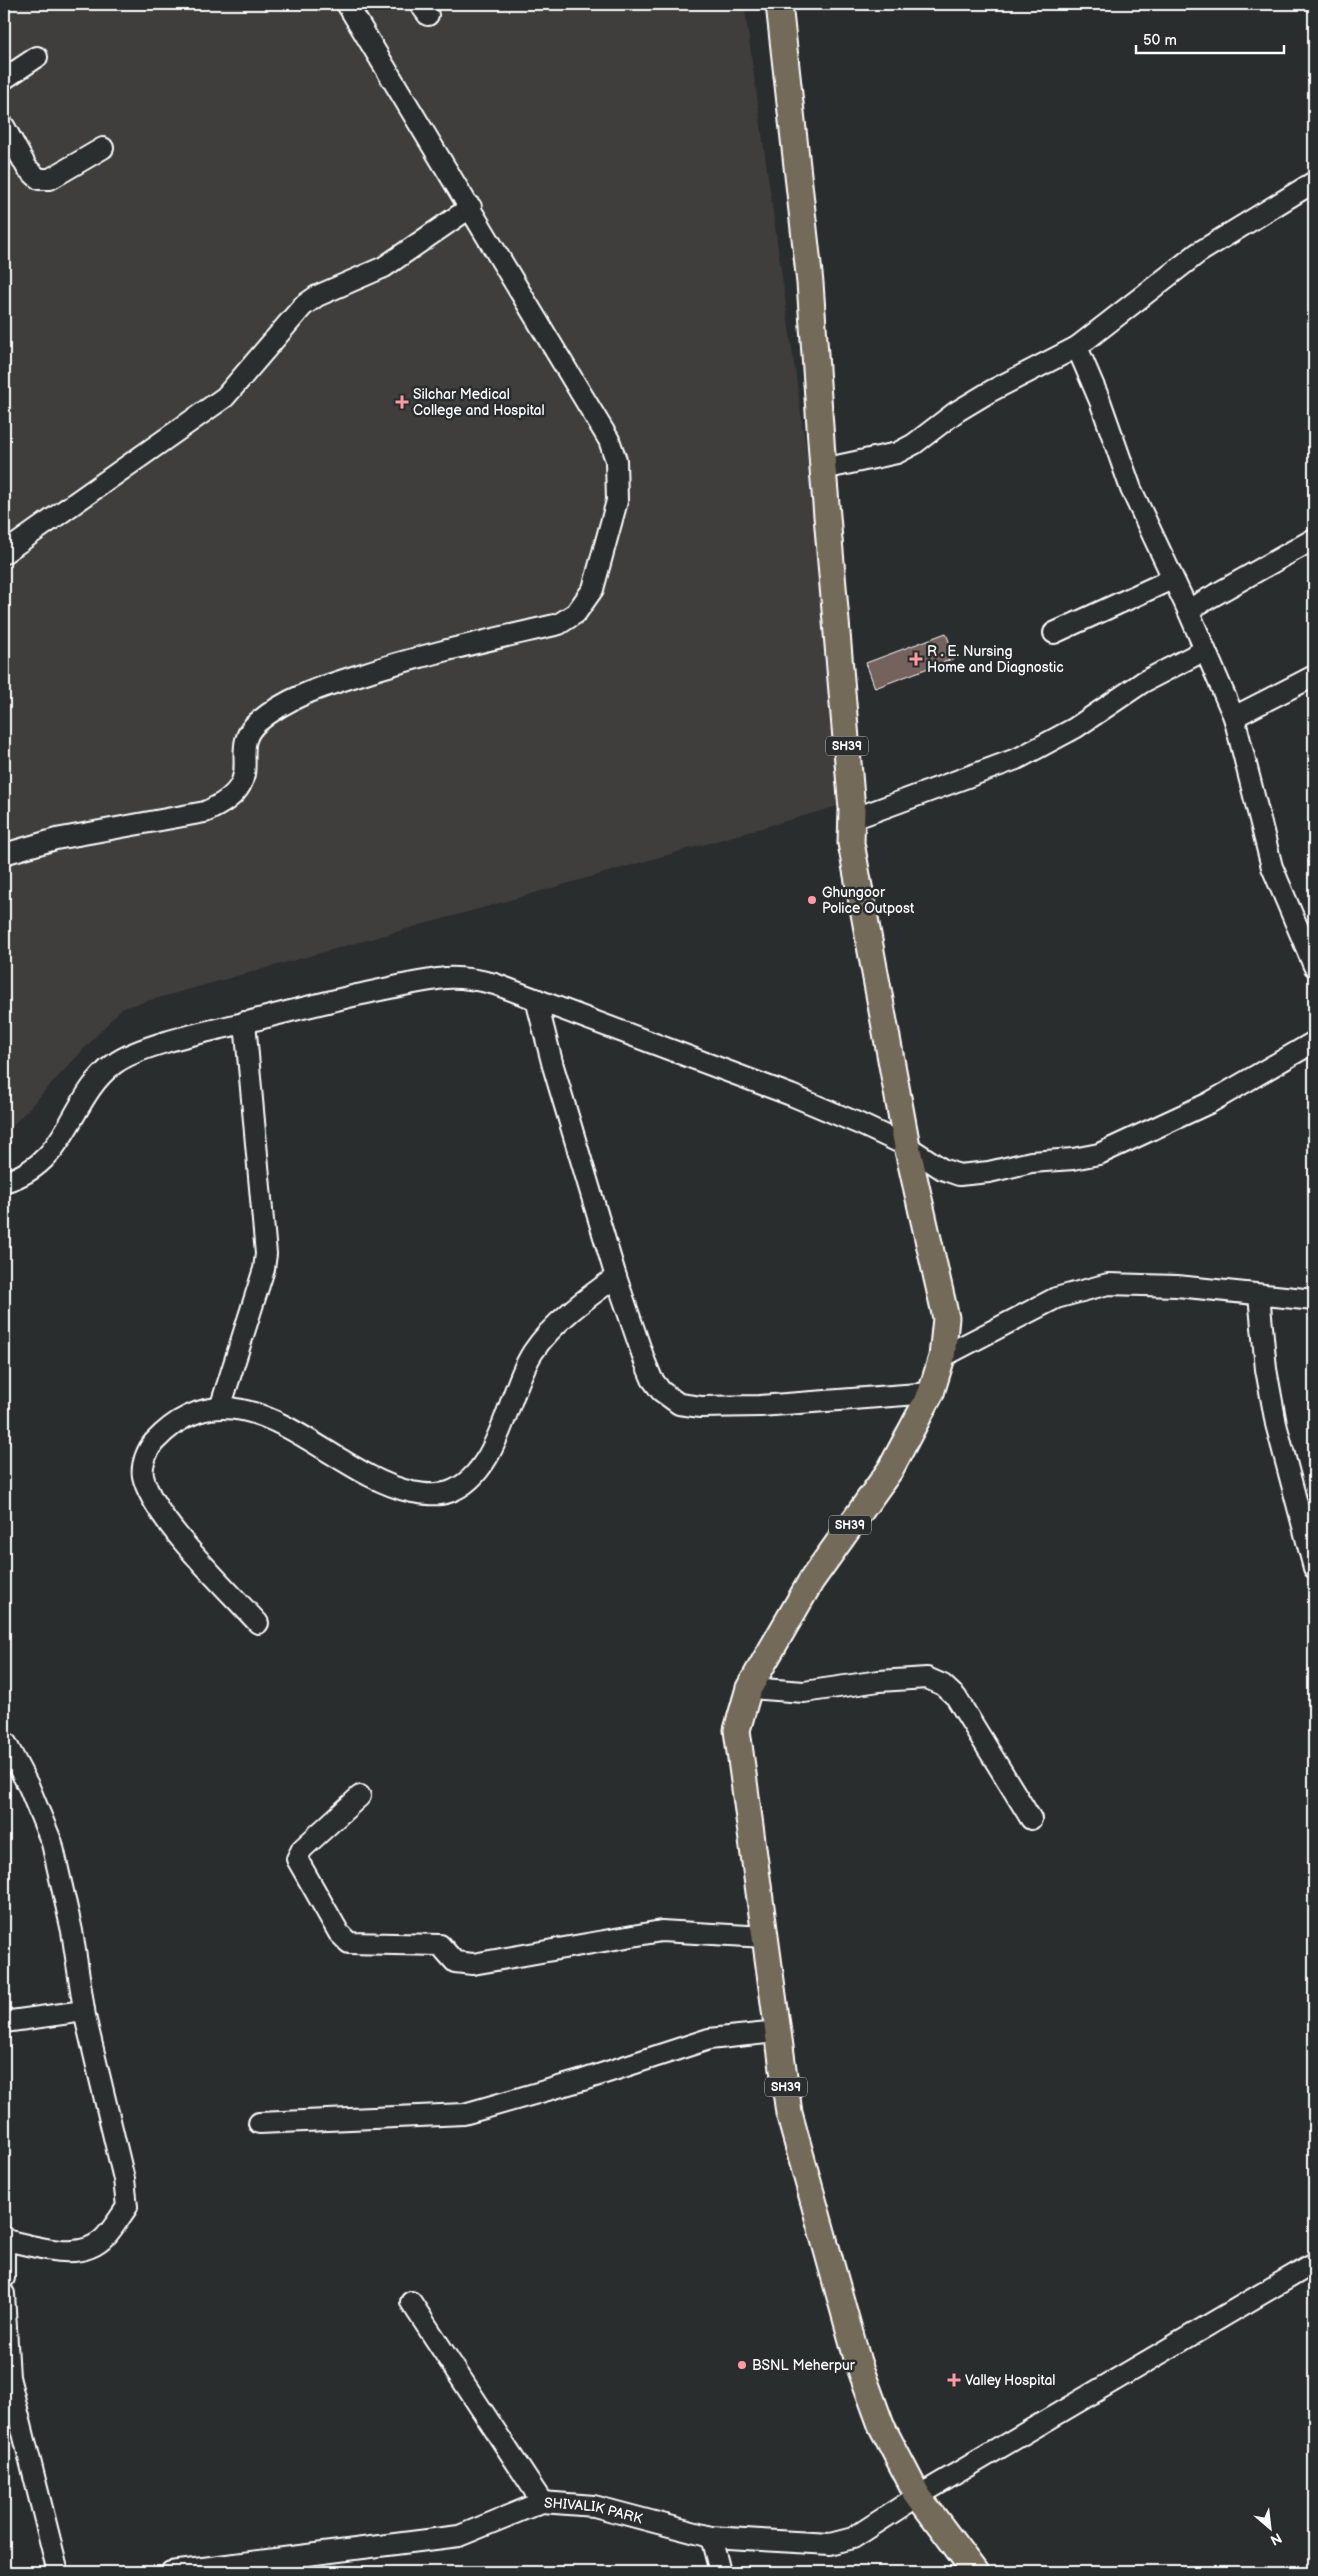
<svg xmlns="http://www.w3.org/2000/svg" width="1318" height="2576" font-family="'Balsamiq Sans',sans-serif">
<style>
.built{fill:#403d3c}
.building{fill:#74625b;stroke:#fff}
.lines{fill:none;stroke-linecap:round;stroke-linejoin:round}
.minor-casing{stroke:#fff;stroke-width:24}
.major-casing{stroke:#fff;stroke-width:29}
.minor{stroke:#2a2d2e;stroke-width:20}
.major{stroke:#736b5a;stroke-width:25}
.poi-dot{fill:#ff9aa2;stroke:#2a2d2e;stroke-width:2}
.labels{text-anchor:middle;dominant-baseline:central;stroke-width:5;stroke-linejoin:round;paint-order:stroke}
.shield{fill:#2a2d2e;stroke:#bfc0c0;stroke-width:1}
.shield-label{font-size:12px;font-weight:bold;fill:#fff}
.poi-label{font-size:14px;fill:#fff;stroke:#2a2d2e;text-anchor:start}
.street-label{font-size:14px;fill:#fff;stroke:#2a2d2e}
</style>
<rect width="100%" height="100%" fill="#2a2d2e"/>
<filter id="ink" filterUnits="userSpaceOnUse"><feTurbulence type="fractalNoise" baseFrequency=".02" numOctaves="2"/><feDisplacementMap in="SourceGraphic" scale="10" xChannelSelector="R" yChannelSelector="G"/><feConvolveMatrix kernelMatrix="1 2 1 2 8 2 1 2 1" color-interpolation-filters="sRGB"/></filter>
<g filter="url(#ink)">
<path class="built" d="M4 4H744L855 801 489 906 122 1008 4 1135Z"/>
<path class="building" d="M946 633 955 658 875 688 866 663Z"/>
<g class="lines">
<defs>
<g id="minor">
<path d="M420 4 428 15"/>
<path d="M4 79 37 57"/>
<path d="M4 126 27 168 39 179H50L103 148"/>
<path d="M1314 182 1198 253 1077 347 1100 401 1131 489 1188 610 1234 717 1272 867 1314 966"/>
<path d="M823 469 897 453 914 444 956 412 991 391 1077 347"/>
<path d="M4 553 225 397 303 306 317 296 384 267 471 207"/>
<path d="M1188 610 1314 539"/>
<path d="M1054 633 1172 579"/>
<path d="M1234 717 1314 676"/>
<path d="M853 819 1019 758 1075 728 1143 682 1205 650"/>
<path d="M4 854 56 839 205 812C274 782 224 751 258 722 286 698 321 687 356 676 423 654 490 640 559 624L576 613 593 589 617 501 616 460 609 440 347 4"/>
<path d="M536 999 553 1066 616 1277 645 1362 652 1379 661 1391 679 1404 701 1407 760 1406 931 1393"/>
<path d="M4 1182C70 1163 69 1097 114 1064 141 1044 210 1031 244 1023 281 1013 319 1004 357 995 387 989 416 981 446 978 463 977 479 980 495 984L791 1095 860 1124 907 1146 942 1169 959 1175 989 1172 1031 1162 1073 1159 1099 1154 1209 1103 1314 1042"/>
<path d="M1259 1295 1266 1369 1276 1424 1314 1568"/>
<path d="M942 1357 1056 1298 1108 1284 1177 1286 1314 1300"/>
<path d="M220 1408 264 1269 266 1254 245 1022"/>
<path d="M258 1623C228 1590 152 1518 143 1476 141 1465 147 1450 154 1442 241 1349 326 1474 412 1492 424 1494 437 1496 449 1492 500 1474 507 1392 533 1352 552 1323 588 1297 616 1277"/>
<path d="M749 1688 804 1692 879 1681 927 1678 943 1685 956 1697 1031 1819"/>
<path d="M360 1796 302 1849 297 1859 339 1933 349 1943 440 1945 455 1962 473 1964 661 1931 765 1937"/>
<path d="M4 2022 84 2011"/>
<path d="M259 2123 464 2114 583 2080 709 2039 778 2032"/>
<path d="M4 2237V2278"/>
<path d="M5 2240C36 2246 81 2264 106 2236 114 2227 120 2217 127 2207L124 2179 85 2016 72 1931 52 1843 29 1787 6 1743"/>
<path d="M4 2294 9 2377 58 2572"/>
<path d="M411 2302 542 2502"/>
<path d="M711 2537 720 2572"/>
<path id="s1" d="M171 2572 459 2536 542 2502 594 2506 711 2537 830 2544 853 2538 918 2496 1314 2263"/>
</g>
<path id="major" d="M779 4 810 283 823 469 852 809 851 843 907 1146 946 1318 942 1357 931 1393 890 1470 811 1581 749 1688 737 1730 789 2113 858 2362 881 2425 918 2496 975 2572"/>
</defs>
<use href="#minor" class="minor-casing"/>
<use href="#major" class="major-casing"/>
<use href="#minor" class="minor"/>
<use href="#major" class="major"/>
</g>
</g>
<g class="poi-dot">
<path d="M399.5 394.5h5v5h5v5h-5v5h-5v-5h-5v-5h5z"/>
<path d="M913.5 651.5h5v5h5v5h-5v5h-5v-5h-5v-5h5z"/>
<circle cx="812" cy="900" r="5"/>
<circle cx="742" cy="2365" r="5"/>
<path d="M951.5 2372.5h5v5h5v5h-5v5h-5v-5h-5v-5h5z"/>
</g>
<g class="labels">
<g class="shield">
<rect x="826" y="736.5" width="42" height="19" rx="4"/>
<rect x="829" y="1515.5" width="42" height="19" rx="4"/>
<rect x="765" y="2077.5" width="42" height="19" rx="4"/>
</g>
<g class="shield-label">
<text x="847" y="746">SH39</text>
<text x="850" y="1525">SH39</text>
<text x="786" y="2087">SH39</text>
</g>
<g class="poi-label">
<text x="413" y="394">Silchar Medical<tspan x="413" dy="16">College and Hospital</tspan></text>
<text x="927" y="651">R . E. Nursing<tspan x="927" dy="16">Home and Diagnostic</tspan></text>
<text x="822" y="892">Ghungoor<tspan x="822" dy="16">Police Outpost</tspan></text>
<text x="752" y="2365">BSNL Meherpur</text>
<text x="965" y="2380">Valley Hospital</text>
</g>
<g class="street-label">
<text stroke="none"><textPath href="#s1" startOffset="432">SHIVALIK PARK</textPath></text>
</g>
</g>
<rect width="1318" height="2576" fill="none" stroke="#2a2d2e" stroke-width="20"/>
<rect x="10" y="10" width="1298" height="2556" fill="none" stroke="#fff" stroke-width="2" filter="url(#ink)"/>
<g transform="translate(1270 2528) rotate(152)" stroke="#2a2d2e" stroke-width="4" paint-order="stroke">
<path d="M0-4L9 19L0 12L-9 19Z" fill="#ffffff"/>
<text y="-8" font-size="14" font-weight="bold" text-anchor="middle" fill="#ffffff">N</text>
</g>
<path d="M1136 45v8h148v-8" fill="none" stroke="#ffffff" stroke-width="2.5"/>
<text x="1143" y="45" font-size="15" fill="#ffffff" stroke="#2a2d2e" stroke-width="4" paint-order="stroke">50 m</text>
</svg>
